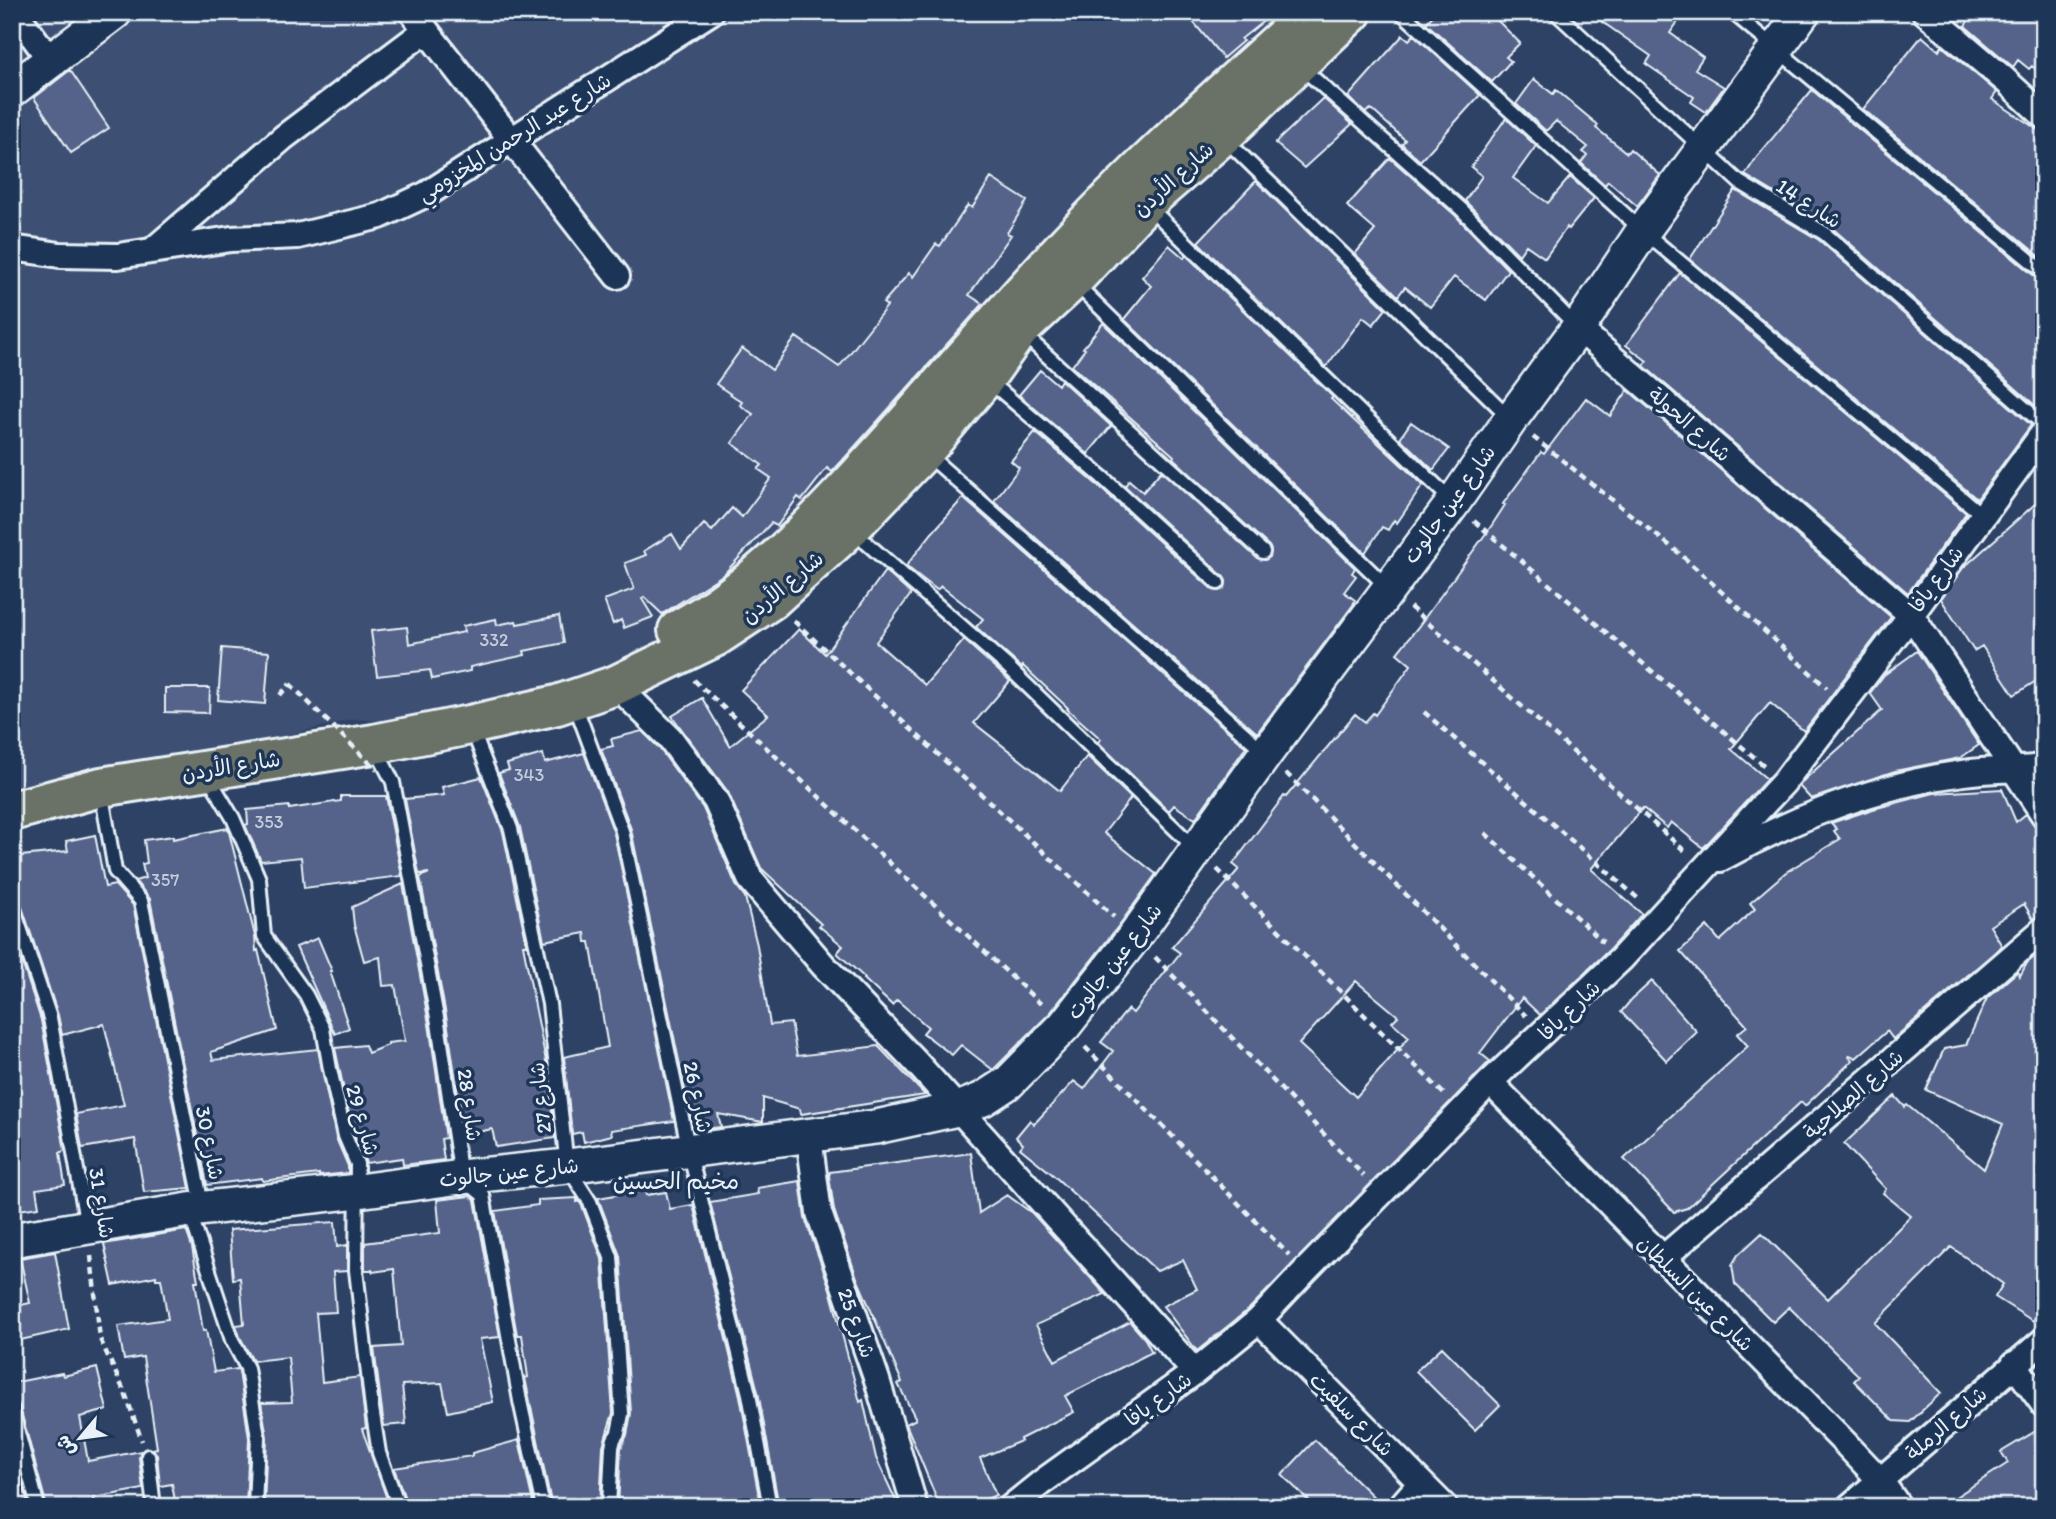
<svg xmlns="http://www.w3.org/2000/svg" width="2056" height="1519" font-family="Itim,'Playpen Sans Arabic',sans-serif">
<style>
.built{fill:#3c4f73}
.building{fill:#556289;stroke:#e8f1f8;stroke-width:2;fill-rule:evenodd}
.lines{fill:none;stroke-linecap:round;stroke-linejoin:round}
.lane-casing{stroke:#e8f1f8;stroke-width:18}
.street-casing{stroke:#e8f1f8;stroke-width:30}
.secondary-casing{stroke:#e8f1f8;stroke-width:38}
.highway-casing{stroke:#e8f1f8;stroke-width:44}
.path{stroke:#e8f1f8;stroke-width:4.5;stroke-dasharray:7 5;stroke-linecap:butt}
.lane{stroke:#1d3557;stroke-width:12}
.street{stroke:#1d3557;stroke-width:24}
.secondary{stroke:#1d3557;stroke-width:33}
.highway{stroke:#6a7166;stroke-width:38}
.path-bridge{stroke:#e8f1f8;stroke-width:4.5;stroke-dasharray:7 5;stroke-linecap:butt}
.labels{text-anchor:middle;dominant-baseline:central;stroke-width:7;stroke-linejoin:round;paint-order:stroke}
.number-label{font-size:18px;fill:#c3cddc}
.street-label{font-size:21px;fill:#e8f1f8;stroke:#1d3557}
.neighbourhood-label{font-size:23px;fill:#e8f1f8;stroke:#1d3557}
</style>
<rect width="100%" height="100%" fill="#2d4265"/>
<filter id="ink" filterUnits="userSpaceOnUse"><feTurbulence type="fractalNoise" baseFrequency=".0143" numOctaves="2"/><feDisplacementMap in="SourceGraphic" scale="14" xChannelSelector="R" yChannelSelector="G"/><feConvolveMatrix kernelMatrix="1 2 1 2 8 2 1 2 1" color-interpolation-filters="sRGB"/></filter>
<g filter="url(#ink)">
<path class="built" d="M12 12H1337L1248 100 742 650 552 699 460 727 354 719 12 802Z"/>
<path class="building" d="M1185 12H1275L1241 39 1243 41 1223 58Z
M1436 12H1489L1520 43 1506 57 1511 61 1492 82 1426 23Z
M1588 12H1685L1670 33 1703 57 1695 69 1724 87 1706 112 1691 102 1694 97 1646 64 1651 56Z
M1973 12H2044V76L2032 66 2029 69 2018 60 2013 67 1965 26Z
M1403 35 1409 40 1414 35 1480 95 1420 161 1402 144 1405 140 1371 109 1365 113 1348 97Z
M1922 36 1939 51 1942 46 1997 92 1992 99 2044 134V260L1863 109Z
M70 70 109 128 71 153 34 98Z
M1534 79 1553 94 1556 90 1598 125 1596 128 1627 153 1630 149 1660 175 1637 206 1608 181 1605 185 1581 163 1587 155 1583 152 1588 147 1556 121 1546 131 1516 104Z
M1812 90 2038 279 2044 281V413L1830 226 1745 175 1757 157Z
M1323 98 1352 124 1304 168 1275 143Z
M1506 118 1536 146 1513 178 1548 203 1570 177 1594 198 1569 229 1567 227 1545 258 1526 245 1519 255 1465 201 1482 176 1471 167Z
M1390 158 1455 215 1508 270 1486 300 1454 277 1430 307 1405 287 1398 296 1355 254 1375 230 1347 206Z
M991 178 1027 201 1007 233 1011 235 969 295 983 304 832 472 827 468 802 500 798 497 777 526 771 523 724 574 662 614 644 597 642 599 653 617 624 628 621 620 613 624 604 600 634 589 625 563 646 555 644 551 672 534 681 549 704 524 712 531 732 508 742 517 771 478 758 469 762 465 732 443 753 414 740 405 742 402 716 384 742 348 772 370 796 337 839 367 887 306 883 303 909 273 913 277 936 244 940 246 968 205 972 208Z
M1256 181 1386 309 1373 325 1363 317 1326 367 1198 242Z
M1735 190 1819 240 2031 425 1977 499 1690 259Z
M1169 245 1184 258 1186 255 1333 397 1331 399 1423 485 1397 523 1394 520 1388 530 1382 527 1365 553 1124 319 1151 286 1142 277Z
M1680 273 1966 513 1908 593 1644 366 1647 361 1626 345Z
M1103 323 1355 568 1352 573 1356 576 1344 592 1355 600 1353 605 1257 733 994 501 1019 468 1011 461 1035 432 1096 484 1213 590 1220 591 1225 588 1226 581 1224 577 1125 486 1129 480 1143 492 1161 471 1257 558 1265 560 1270 557 1271 550 1269 546 1173 458 1174 456 1072 366 1085 349 1083 348Z
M1040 370 1058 385 1061 380 1111 426 1088 454 1019 395Z
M1628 390 1891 617 1804 731 1770 703 1731 749 1767 779 1703 848 1671 822 1667 828 1643 808 1591 869 1642 914 1610 949 1540 1015 1522 998 1480 1053 1490 1061 1249 1309 1197 1351 1163 1306 1197 1289 1183 1260 1157 1271 1052 1174 1020 1148 1023 1144 1016 1137 1030 1120 1034 1124 1074 1081 1084 1089 1113 1051 1101 1042 1128 1009 1133 1013 1180 953 1172 947 1239 869 1233 864 1284 796 1286 797 1355 714 1365 722 1373 713 1375 715 1411 665 1397 653 1418 627 1492 525 1505 505 1503 504 1541 452 1544 454 1586 398 1610 416ZM1356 981 1398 1016 1392 1022 1409 1037 1356 1097 1299 1044Z
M1411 422 1449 449 1433 470 1400 438Z
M2044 496V676L2014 695 1982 646 1974 651 1941 599 1963 568Z
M963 498 1246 747 1195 819 1174 805 1169 811 1098 742 1101 739 1067 709 1068 708 1023 666 1022 668 976 627 983 619 941 586 937 590 906 566 932 533Z
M885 571 911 594 876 642 925 685 964 640 1010 681 974 723 1060 791 1087 756 1131 798 1104 833 1156 874 1120 924 1050 1013 993 1070 961 1045 952 1055 923 1033 928 1027 897 1000 892 1005 864 979 865 978 837 953 843 946 819 926 821 924 761 868 728 792 672 716 702 698 730 746 768 715 741 690 799 629 825 654Z
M559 616 564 643 524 651 525 655 470 667V671L432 679 430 670 377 676 371 631 407 627 409 644 464 632 463 626 496 619 497 625 516 621 517 624Z
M222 648 269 652 265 704 218 700Z
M1917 651 1979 745 1960 758 1895 771 1811 799 1799 786 1805 779 1882 710 1870 693 1884 675Z
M165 688H210L209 713 165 712Z
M642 731 659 748 703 808 736 885 745 897 757 945 770 1025 791 1023 797 1056 878 1046 925 1095 801 1114 800 1109 763 1098V1122L718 1114 721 1127 698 1130 696 1119H691L631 829 601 749 613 746 611 739Z
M584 753 614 833 674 1121 611 1130 612 1135 584 1142 582 1132 572 1134 564 1057 608 1047 590 942H586L585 933 544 941 520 827 499 773 509 770 507 764 543 754 545 763Z
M481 777 503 832 527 945H523L546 1061 555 1138 496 1147 492 1129 464 1135 447 1021 420 877 429 873 419 874 405 799 444 795 442 787Z
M2002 789 2016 822 2026 814 2037 828 2044 830V914L2033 919 2024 904 1990 926 2002 946 1893 1039 1887 1031 1856 1058 1850 1055 1849 1057 1853 1060 1805 1106 1801 1102 1687 1208 1674 1212 1624 1159 1748 1046 1737 1034 1747 1026 1680 951 1707 926 1720 941 1755 909 1750 903 1786 872 1840 839 1834 831 1837 829 1831 823 1873 809 1934 793Z
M341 796H386L402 876 304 888 301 857 261 861 245 825 248 824 247 810 289 806V809L341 801Z
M228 828 255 936 256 951 258 950 277 1030 211 1052 213 1060 318 1049 336 1138 348 1166V1173L319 1176V1174L263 1181 262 1178 207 1185 150 899 135 881 145 878 142 864 147 863 144 840 173 836V839Z
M95 835 105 887 115 885 133 905 190 1188 144 1192 135 1139 82 1148 76 1114 124 1105 104 1024 62 1035 58 1015 20 901 17 897 12 895V857L68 851 66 841Z
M403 884 429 1024 446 1138 441 1139 444 1160 403 1165 402 1158 366 1163 353 1133 335 1048 365 1045 368 1053 388 1045V1043L405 1041 395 985 383 986 380 957 364 961 354 925 352 907Z
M12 932 41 1020 65 1150 60 1153 65 1185 36 1189 39 1207 12 1211V1124L20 1122 12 1055Z
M318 938 332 971H330L349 1028 335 1034 296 947Z
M2044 949V1305L2033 1321 1995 1297 2003 1284 1951 1247 1875 1323 1941 1393 1910 1422 1894 1421 1854 1381 1859 1376 1789 1307 1773 1322 1735 1284 1732 1265 1738 1255 1762 1233 1828 1299 1911 1216 1883 1193 1886 1189 1844 1144 1895 1096 1905 1107 1907 1105 1984 1169 2003 1124 1926 1090 1944 1049 1966 1045 1987 998 2018 971 2020 976 2027 963Z
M1652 981 1697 1032 1667 1061 1621 1012 1631 1000Z
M971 1153 979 1213 1007 1195 1032 1213 1105 1294 1036 1325 1055 1361 1130 1322 1145 1339 1152 1352 1065 1396 1074 1412 1020 1439 1021 1441 980 1458 996 1495 968 1507H940L906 1424 916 1419 898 1384 902 1382 857 1278 834 1210 829 1176 830 1172Z
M800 1181 805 1218 830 1289 860 1402 863 1400 876 1458 899 1507H779L758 1392 710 1202 758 1194 757 1188Z
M645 1190 646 1195 666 1192 670 1209 693 1205 740 1396 761 1507H618L621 1448 627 1435 631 1413 620 1256 598 1198Z
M470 1196 475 1200 500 1337 480 1339 493 1402 448 1412 442 1383 402 1385 406 1424 384 1426 374 1348 401 1346 394 1269 373 1272 372 1270H365V1243L440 1233 437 1200Z
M577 1198V1202L579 1201 582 1206 602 1259 613 1413 603 1446 600 1507H552L525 1378 528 1377 522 1335H517L495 1211 538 1205V1200Z
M335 1222 337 1247 347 1245V1271L333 1272 336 1312 316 1313 322 1382 360 1377 366 1428 362 1429 390 1507H264L267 1437 261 1403 292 1402 288 1357 253 1361 240 1337 236 1325 244 1324 240 1278 233 1279 229 1230Z
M186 1230 192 1247 198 1281H195L203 1331 206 1330 214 1372 238 1369 239 1371 249 1438 246 1507H176L172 1484 160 1486 157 1455 153 1449 157 1448 143 1357 124 1360 118 1326 168 1319 161 1279H156V1276L113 1285 104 1244Z
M55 1252 69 1329 12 1342V1307L30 1303 20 1258Z
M1442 1347 1500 1405 1475 1430 1416 1371Z
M97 1368 107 1410 80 1417 88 1461 141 1451 139 1457 143 1489 94 1498 95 1505 47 1507 20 1408 18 1403 12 1401V1383L62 1373 63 1376Z
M2044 1426V1507H1940L2008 1463 2001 1452Z
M519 1440 534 1507H408L394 1468 472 1456V1453Z
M1315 1440 1384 1507H1315L1282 1475Z
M12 1445 29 1507H12Z"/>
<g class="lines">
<defs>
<path id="lane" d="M1401 12 1643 231 1982 515
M1555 12 1739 182 1824 233 2044 425
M1732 12 2044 272
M1301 67 1461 209 1578 328
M1224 138 1509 417
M1147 205 1453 502
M1075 283 1388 588
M1022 333 1263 552
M988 380 1102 477 1218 583
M928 455 1266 753
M854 532 1007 666 1197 850
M574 702 622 831 689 1151 749 1394 770 1507
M472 729 511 829 549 1004 567 1166 590 1202 611 1257 622 1414 618 1433 614 1439 612 1447 609 1507
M376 749 393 782 398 808 438 1023 461 1177 483 1195 520 1401 543 1507
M208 776 233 818 259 879 264 936 306 995 323 1029 330 1069 345 1136 357 1164 356 1270 372 1408 379 1453 399 1507
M101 790 115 871 141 901 200 1195 189 1210 232 1340 247 1368 258 1437 255 1507
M12 904 50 1018 87 1226
M12 1410 38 1507
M148 1456 154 1507"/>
<path id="street" d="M15 12 51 61
M412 12 617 276
M1925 12 2005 80 2044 116
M12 248 60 255 118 256 231 239 298 236 380 216 427 194 711 12
M153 250 284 137 426 30
M1578 328 1911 615 2044 815
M616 685 670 738 716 801 750 879 823 965 915 1061 1195 1372
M1720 859C1796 817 1877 785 1963 773 1990 769 2017 770 2044 767
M1490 1082 1845 1443 1880 1480 1899 1507
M809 1137 819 1213 877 1380 915 1507
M1662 1259 2044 929
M1259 1320 1445 1507
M2014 1364 2044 1405
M1011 1507 1042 1482 1195 1372 1259 1320 1305 1271 1490 1082 1621 959 1784 782 1911 615 2044 432
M1400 1507 1421 1483
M1849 1507 2044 1340"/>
<path id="secondary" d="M12 90 115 12
M12 1240 189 1210 358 1191 461 1177 567 1166 876 1127 958 1109 983 1099 1009 1082 1064 1026 1135 936 1266 753 1453 503 1511 419 1578 328 1643 231 1803 12"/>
<path id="highway" d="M678 630C761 585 829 508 891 440 949 375 1006 310 1065 246 1142 163 1228 88 1311 12
M12 811 101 787 374 744 470 725 557 705 616 685 715 637 771 600 850 528 924 451 985 378 1019 330 1072 281 1145 203 1222 136 1352 12"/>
</defs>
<use href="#lane" class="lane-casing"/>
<use href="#street" class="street-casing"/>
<use href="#secondary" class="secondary-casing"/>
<use href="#highway" class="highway-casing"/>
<path class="path" d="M1533 437 1679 553 1827 688
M1474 521 1767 768
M1410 607 1686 852
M794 621 1114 917
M694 680 1043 1006
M280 695 290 684
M1424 712 1641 901
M1286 773 1526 1016
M1485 833 1603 942
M1217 869 1444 1094
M1155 957 1364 1176
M1085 1047 1289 1255
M91 1256 100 1339 125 1393 142 1441"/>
<use href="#lane" class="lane"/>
<use href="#street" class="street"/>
<use href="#secondary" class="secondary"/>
<use href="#highway" class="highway"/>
<path class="path-bridge" d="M290 684 377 770"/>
</g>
</g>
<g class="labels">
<g class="number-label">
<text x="494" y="640">332</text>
<text x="529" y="775">343</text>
<text x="269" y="822">353</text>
<text x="165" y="880">357</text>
</g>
<g class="street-label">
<text transform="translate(514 137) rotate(-32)">شارع عبد الرحمن المخزومي</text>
<text transform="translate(1173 179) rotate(-42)">شارع الأردن</text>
<text transform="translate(1809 203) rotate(33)">شارع 14</text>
<text transform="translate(1690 424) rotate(41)">شارع الحولة</text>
<text transform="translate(1449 504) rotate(-54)">شارع عين جالوت</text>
<text transform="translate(1936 579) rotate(-54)">شارع يافا</text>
<text transform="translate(782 587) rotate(-40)">شارع الأردن</text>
<text transform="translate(231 766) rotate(-9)">شارع الأردن</text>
<text transform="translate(1114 961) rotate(-52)">شارع عين جالوت</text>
<text transform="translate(1569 1010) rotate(-44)">شارع يافا</text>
<text transform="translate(1853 1094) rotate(-41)">شارع الصلاحية</text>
<text transform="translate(698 1097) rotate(78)">شارع 26</text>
<text transform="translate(540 1098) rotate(-96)">شارع 27</text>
<text transform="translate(470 1105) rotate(82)">شارع 28</text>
<text transform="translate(363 1120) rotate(74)">شارع 29</text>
<text transform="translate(210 1143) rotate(79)">شارع 30</text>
<text transform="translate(509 1172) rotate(-6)">شارع عين جالوت</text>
<text transform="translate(102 1203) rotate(81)">شارع 31</text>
<text transform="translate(1696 1293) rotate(45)">شارع عين السلطان</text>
<text transform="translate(857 1323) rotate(70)">شارع 25</text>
<text transform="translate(1158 1399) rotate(-36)">شارع يافا</text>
<text transform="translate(1352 1414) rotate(45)">شارع سلفيت</text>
<text transform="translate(1946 1423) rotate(-41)">شارع الرملة</text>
</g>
<g class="neighbourhood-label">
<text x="676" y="1181">مخيم الحسين</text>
</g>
</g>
<rect width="2056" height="1519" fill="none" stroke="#1d3557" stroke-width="42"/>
<rect x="21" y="21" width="2014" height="1477" fill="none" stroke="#e8f1f8" stroke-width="2.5" filter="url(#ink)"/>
<g transform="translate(80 1438) rotate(241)" stroke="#1d3557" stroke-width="5" paint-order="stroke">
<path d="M0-5L12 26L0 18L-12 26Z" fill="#e8f1f8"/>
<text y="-10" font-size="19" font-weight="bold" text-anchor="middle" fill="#e8f1f8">ش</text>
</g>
</svg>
